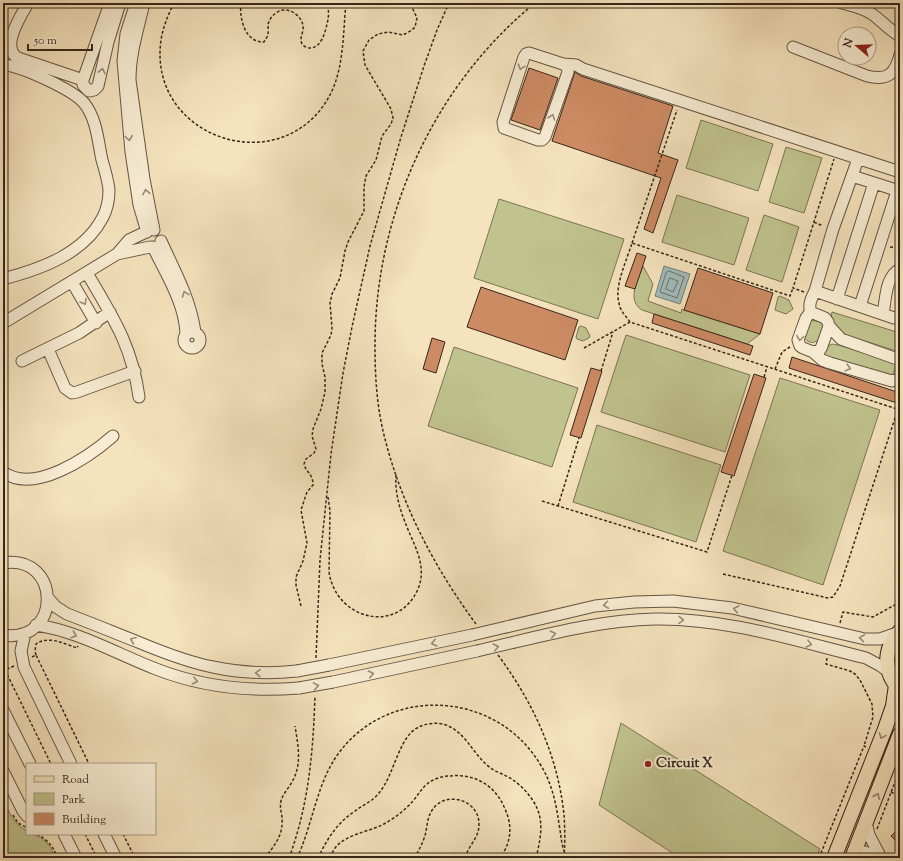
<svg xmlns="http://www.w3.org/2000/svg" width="903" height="861" font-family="'Sorts Mill Goudy',serif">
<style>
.green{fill:#c0c38e;stroke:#7c7454}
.water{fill:#a0bbbb;stroke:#767f7b}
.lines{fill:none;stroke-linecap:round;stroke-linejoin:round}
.shore{stroke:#6c706a;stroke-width:1}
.building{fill:#cd8b64;stroke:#37261a}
.minor-casing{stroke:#665543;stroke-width:13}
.major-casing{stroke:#37261a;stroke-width:16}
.path{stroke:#37261a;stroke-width:1.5;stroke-dasharray:3 2;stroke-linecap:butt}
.minor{stroke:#f8edd4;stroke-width:11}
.major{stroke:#f5e3bd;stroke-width:14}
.minor-bridge-casing{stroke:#665543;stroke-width:13;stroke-linecap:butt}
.minor-bridge{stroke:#f8edd4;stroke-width:11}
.oneway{stroke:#988a77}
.oneway2{stroke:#96846c}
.poi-dot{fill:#8f2418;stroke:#f8edd4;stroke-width:1.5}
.labels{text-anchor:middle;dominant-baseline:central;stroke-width:4;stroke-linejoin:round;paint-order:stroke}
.poi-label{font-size:14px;font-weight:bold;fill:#37261a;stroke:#f8edd4;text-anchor:start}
</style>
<rect width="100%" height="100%" fill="#f5e3bd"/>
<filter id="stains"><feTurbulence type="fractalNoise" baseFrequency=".005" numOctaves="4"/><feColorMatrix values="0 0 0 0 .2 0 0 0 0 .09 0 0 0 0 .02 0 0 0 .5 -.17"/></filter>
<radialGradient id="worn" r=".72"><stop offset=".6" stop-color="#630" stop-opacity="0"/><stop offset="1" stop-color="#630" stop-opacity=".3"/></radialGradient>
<path class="green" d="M701 120 773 144 758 191 686 168Z
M786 147 822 158 804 213 769 202Z
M677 195 749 218 734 265 662 242Z
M499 199 624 239 598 319 474 278Z
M764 215 799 227 782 282 746 270Z
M643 266 653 284 648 301 681 313 682 309 684 310 760 334 747 344 642 310C626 300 638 279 643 266Z
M780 296 789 300 793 309 786 314 775 310 778 297Z
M832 312 900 333 899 352 838 332 831 317Z
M811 320 821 322C827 332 816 351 804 338Z
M581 326 586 328 590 336 589 338 583 341 577 339 576 337 579 327Z
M626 335 750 375 725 452 601 412Z
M832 344 838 345 897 363 892 377 821 354 823 349Z
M454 347 578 388 552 467 428 426Z
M780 378 880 410 823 585 723 551Z
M597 425 721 465 696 542 573 502Z
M621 723 820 849 816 858H680L599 805Z
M3 799C9 812 14 825 27 831V834C41 834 52 845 55 858H3Z"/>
<path class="water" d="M664 266 690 274 680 304 655 296Z"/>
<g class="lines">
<path class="shore" d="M669 271 684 277 677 298 660 292 666 273Z
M670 278 678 281 673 292 666 289Z"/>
</g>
<path class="building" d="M529 68 558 78 540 130 511 120Z
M575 72 581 76 673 106 658 153 678 160 653 233 644 229 661 178 552 141Z
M637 253 646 256 635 289 625 286Z
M698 268 773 293 760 334 684 310Z
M481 287 578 320 565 360 467 327Z
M654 314 753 346 750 355 652 323Z
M432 338 445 342 436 373 423 369Z
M792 357 900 393V404L789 368Z
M591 368 602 371 581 438 570 435Z
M754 374 766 378 734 476 721 472Z
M900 828V838L896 841 891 836Z"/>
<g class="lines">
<defs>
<path id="minor" d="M28 3C20 17 0 48 18 58L83 80
M110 3 83 80V85L89 91 94 90 98 86 108 42 120 3
M136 3 126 34 123 61 131 152 139 205 147 232
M144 3C138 29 130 53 130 80L144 179 154 230
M842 3C853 6 863 8 872 14 882 21 889 30 900 36
M793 47 867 76C888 81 895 74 900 55
M563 64 567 66 568 72 545 137 542 140H538L504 128 503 122 524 57 526 54 529 53 563 64 576 65 583 69 900 172
M3 65C20 65 73 90 84 103 97 119 98 142 102 160 105 170 108 180 109 190 109 199 107 209 103 217 84 254 41 269 3 279
M852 176 893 189 897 191 900 194
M161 241C175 272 190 298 195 332
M153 247C166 274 185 303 186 334
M117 254 129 240 146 232
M87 273C112 316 132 345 139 397
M72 282 96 323
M815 291 894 318 900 317
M837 299 874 183
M860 306 897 191
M811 313C808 305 811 299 815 291L833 229 858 159
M883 314C886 299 885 277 900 269
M3 323 117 254 150 247
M829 326 822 346 820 350 813 352 803 348 800 346 798 340 806 318 809 314 813 313 825 318 828 322 829 326 841 339 900 360
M184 340a8 8 0 1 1 16 0a8 8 0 1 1-16 0Z
M48 349 65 388 72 393 77 392 135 371
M813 352 822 360 830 363 892 381 900 379
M22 361 79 333 110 312
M3 472C34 495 89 457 113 436
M3 563C61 553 63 644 3 635
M48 598 56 607 67 614C91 623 115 633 138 642 162 652 187 662 213 667 241 673 269 674 297 671
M36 625C78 631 117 654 156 669 202 687 250 692 299 688
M506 627 595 606 634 602 673 601 732 608 865 639H880L900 632
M25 633 21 651 24 667 71 764
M515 642C561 631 607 620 655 619 727 618 797 641 866 658L881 666 889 672
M329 665 472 635
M333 682 477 651
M3 710 30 764
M3 771 23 811 27 816
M866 822 869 835 879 854 880 858
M64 834 76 858
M104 834 116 858
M852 857 865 852 871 855 873 858"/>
<path id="major" d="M900 631C883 649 883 672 900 690
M834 858 885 729 893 706 896 685
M852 858 900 734"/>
</defs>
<use href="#minor" class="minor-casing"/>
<use href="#major" class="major-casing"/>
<path class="path" d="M174 3C168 15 163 27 161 40 147 139 283 183 330 95 344 68 343 33 346 3
M241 3C239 18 245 43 264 42 265 40 266 39 267 37 269 33 268 28 268 25 269 18 276 11 283 10 292 9 302 17 303 26 304 32 299 38 302 44 304 47 308 48 310 48 321 48 325 33 327 24 329 17 329 10 327 3
M814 222 823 226
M632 243 677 110
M890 247 900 248
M804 292 793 288 834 159
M630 322C626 316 620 311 619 303 614 286 627 260 632 243L790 296 793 288
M584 348 630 322 900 410
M775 369 782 352 790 347
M601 371 613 332
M764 377 767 367
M328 497 330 511 329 572C336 620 398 635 418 589 428 565 413 544 405 522 399 507 395 492 396 475
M542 501 707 552 732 475
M558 506 579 438
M723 574 828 598 833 597 840 586 898 409
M301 606 296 585V577L303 561 307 543 301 510 307 492 313 485C313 473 306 473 304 464L306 459 314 453 316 449 312 436 313 429 321 409 325 392V377L322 364V353L331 335 332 328 330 303 332 294 340 278 345 251 348 242 364 211V187L366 176 376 160 382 136 391 124 393 118 391 109 365 65 363 51 369 40 378 34 388 32 403 35 412 30 415 27 417 18 410 3
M840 623 843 612 873 617 900 602
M476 624C434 567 401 504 384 435 377 407 375 377 375 348 374 217 433 86 535 3
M36 655 35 651 36 644C48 635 65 644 77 648L78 646
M498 655C533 702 558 756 564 815 565 829 565 844 564 858
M32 657 36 655 89 764
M316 658 320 560 331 454 343 373 352 327 370 246 401 137 424 66 437 30 449 3
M827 658 826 664 850 671 855 674 860 680 872 704 873 717 864 746
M3 665 5 670
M14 666 5 670 51 764
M3 692 7 701
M891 792 900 797
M13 815 18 823 27 828
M877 829 900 769
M37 834C47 840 54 846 57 858
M85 834 97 858
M123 834 135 858
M265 858C273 847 282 837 282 823 283 815 279 809 281 801 283 793 290 787 293 780 302 763 298 745 295 726
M289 858C309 804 313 752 315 696
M297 858C313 824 316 785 338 754 389 684 496 691 540 764 552 783 556 803 559 824 561 834 561 842 564 851
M318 858C327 839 337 823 355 811 363 805 373 801 379 793 394 776 399 735 419 727 427 723 438 722 446 725 465 732 472 752 487 765 494 772 505 774 513 780 522 786 532 797 537 808 544 824 540 841 536 858
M331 858C334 836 366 833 382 825 394 819 405 810 413 801 418 795 422 788 427 784 433 779 442 776 450 776 475 773 496 786 505 809 513 826 511 843 500 858
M414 858C419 851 422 844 425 836 427 828 427 819 431 812 443 789 480 799 479 825 479 838 468 846 465 858
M819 858 864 746 866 747"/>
<use href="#minor" class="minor"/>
<use href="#major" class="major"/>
<defs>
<path id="minor-bridge" d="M472 635 506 627
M477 651 515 642
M297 671 329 665
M299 688 333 682"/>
</defs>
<use href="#minor-bridge" class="minor-bridge-casing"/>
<use href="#minor-bridge" class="minor-bridge"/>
</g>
<defs><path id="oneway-chevron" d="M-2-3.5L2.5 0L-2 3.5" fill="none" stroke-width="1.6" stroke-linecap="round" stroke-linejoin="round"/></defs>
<g class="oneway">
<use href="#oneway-chevron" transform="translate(521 67) rotate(108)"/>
<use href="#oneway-chevron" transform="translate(102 71) rotate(-78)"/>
<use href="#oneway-chevron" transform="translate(552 117) rotate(-71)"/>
<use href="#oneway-chevron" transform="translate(129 138) rotate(83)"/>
<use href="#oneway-chevron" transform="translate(146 192) rotate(-100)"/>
<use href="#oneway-chevron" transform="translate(185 294) rotate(-111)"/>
<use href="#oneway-chevron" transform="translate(84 302) rotate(60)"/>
<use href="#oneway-chevron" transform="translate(800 338) rotate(98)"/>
<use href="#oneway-chevron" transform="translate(848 368) rotate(16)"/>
<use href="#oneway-chevron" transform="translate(606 605) rotate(172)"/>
<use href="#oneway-chevron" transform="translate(736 609) rotate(-169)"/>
<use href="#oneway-chevron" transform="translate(681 620) rotate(3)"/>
<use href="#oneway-chevron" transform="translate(553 634) rotate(-13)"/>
<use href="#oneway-chevron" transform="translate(74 635) rotate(19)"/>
<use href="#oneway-chevron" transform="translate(862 638) rotate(-172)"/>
<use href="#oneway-chevron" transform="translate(133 640) rotate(-158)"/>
<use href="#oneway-chevron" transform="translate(434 643) rotate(168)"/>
<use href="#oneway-chevron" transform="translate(809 644) rotate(14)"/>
<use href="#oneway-chevron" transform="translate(496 647) rotate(-13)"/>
<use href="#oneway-chevron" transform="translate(258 673) rotate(-179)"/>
<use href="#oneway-chevron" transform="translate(371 674) rotate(-12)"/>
<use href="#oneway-chevron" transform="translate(195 681) rotate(14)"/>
<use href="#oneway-chevron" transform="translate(316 686) rotate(-10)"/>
</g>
<g class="oneway2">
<use href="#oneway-chevron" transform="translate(882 736) rotate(111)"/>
<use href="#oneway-chevron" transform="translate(877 796) rotate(-67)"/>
</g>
<circle class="poi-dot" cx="648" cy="764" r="4"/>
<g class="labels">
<g class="poi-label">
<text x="656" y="764">Circuit X</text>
</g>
</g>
<rect width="903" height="861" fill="none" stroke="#f5e3bd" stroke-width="16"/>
<rect x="4" y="4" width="895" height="853" fill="none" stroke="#37261a" stroke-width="2"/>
<rect x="8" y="8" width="887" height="845" fill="none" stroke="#37261a"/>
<rect x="26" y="763" width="130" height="72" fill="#f8edd4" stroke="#ab9d8a"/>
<rect x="34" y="776" width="20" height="6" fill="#f5e3bd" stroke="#ab9d8a"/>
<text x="62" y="783" font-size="12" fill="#37261a">Road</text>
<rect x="34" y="793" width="20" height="12" fill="#c0c38e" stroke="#ab9d8a"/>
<text x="62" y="803" font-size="12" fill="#37261a">Park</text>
<rect x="34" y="813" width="20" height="12" fill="#cd8b64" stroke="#ab9d8a"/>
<text x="62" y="823" font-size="12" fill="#37261a">Building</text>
<g transform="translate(857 46) rotate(289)"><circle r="19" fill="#f8edd4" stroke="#ab9d8a"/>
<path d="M0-3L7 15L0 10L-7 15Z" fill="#8f2418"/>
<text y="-6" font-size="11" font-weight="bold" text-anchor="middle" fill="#37261a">N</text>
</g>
<path d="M28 44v6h64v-6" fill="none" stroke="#37261a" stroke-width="2"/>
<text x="34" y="44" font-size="12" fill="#37261a" stroke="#f8edd4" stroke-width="3" paint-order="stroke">50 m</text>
<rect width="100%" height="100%" filter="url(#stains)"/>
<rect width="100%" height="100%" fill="url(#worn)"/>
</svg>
